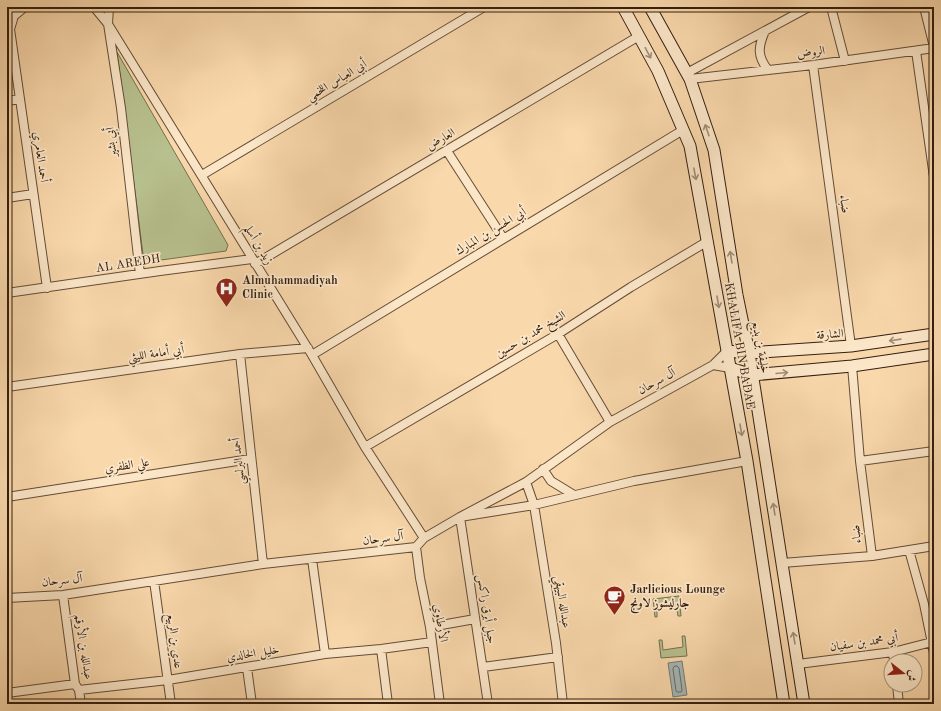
<svg xmlns="http://www.w3.org/2000/svg" width="941" height="711" font-family="'Old Standard TT',Amiri,serif">
<style>
.green{fill:#b7c08e;stroke:#767050}
.water{fill:#a4b6b6;stroke:#777a74}
.lines{fill:none;stroke-linecap:round;stroke-linejoin:round}
.shore{stroke:#6c6a64;stroke-width:1}
.street-casing{stroke:#654d38;stroke-width:10}
.secondary-casing{stroke:#341f11;stroke-width:13}
.street{stroke:#fbe6c8;stroke-width:8}
.secondary{stroke:#fbe6c8;stroke-width:11}
.oneway{stroke:#a18c76}
.labels{text-anchor:middle;dominant-baseline:central;stroke-width:3.5;stroke-linejoin:round;paint-order:stroke}
.street-label{font-size:12px;fill:#341f11;stroke:#fbe6c8}
.poi-label{font-size:12px;font-weight:bold;fill:#341f11;stroke:#fbe6c8;text-anchor:start}
</style>
<rect width="100%" height="100%" fill="#f9d8ab"/>
<filter id="stains"><feTurbulence type="fractalNoise" baseFrequency=".005" numOctaves="4"/><feColorMatrix values="0 0 0 0 .2 0 0 0 0 .09 0 0 0 0 .02 0 0 0 .5 -.17"/></filter>
<radialGradient id="worn" r=".72"><stop offset=".6" stop-color="#630" stop-opacity="0"/><stop offset="1" stop-color="#630" stop-opacity=".3"/></radialGradient>
<path class="green" d="M117 52 228 245 226 251 154 261 147 259 143 254Z
M679 596 681 616H678L676 605 657 607V617H655L653 599Z
M682 636H685L687 656 661 658 659 640H662L663 650 683 647Z"/>
<path class="water" d="M682 661 687 695 673 697 668 663Z"/>
<g class="lines">
<path class="shore" d="M675 666H677L679 668 682 690 681 692H677L676 691 673 669Z"/>
<defs>
<path id="street" d="M25 7 14 16 10 29 47 288
M94 7 108 24 312 355 365 447 424 538
M109 7 108 24 121 108 140 274
M831 7 845 61
M924 7 934 47
M765 31C758 47 757 56 768 70
M916 51 934 177
M813 65 851 346
M687 73 809 7
M690 79 813 65 934 48
M7 101 20 99
M447 151 503 238
M202 175 484 7
M7 198 33 194
M255 264 639 36
M7 293 160 271 252 259
M558 334 610 422
M240 354 263 564
M312 355 683 130
M713 365 730 368
M852 366 860 461 872 556
M7 387 240 354 308 348
M365 447 558 334 631 287 708 241
M860 461 934 451
M543 469 551 481 574 495
M526 482 534 505 556 643 563 704
M7 497 250 459
M416 547 420 578 430 627 440 704
M909 550 924 604 934 653
M312 559 325 654
M782 563 872 556 934 546
M154 581 171 704
M63 595 75 684 79 690 81 704
M7 598 63 595 263 564 416 547 424 538 460 517 526 482 610 422 713 365 727 351
M430 627 475 619
M381 649 388 704
M893 652 894 661
M798 664 893 652 932 642
M483 667 558 657
M247 668 252 704
M897 685 899 704
M79 690 168 680 325 654 381 649 432 642
M7 693 75 684
M488 704 460 517 534 505 634 481 747 461"/>
<path id="secondary" d="M623 7 658 71 690 146 747 461 784 704
M650 7 690 79 714 150 737 295 749 353 804 704
M727 351 749 353 851 346 934 334
M730 368 752 375 852 366 934 354"/>
</defs>
<use href="#street" class="street-casing"/>
<use href="#secondary" class="secondary-casing"/>
<use href="#street" class="street"/>
<use href="#secondary" class="secondary"/>
</g>
<defs><path id="oneway-shaft" d="M-6 0H5M1.5-3L5.5 0L1.5 3" fill="none" stroke-width="1.6" stroke-linecap="round" stroke-linejoin="round"/></defs>
<g class="oneway">
<use href="#oneway-shaft" transform="translate(648 53) rotate(62)"/>
<use href="#oneway-shaft" transform="translate(707 130) rotate(-109)"/>
<use href="#oneway-shaft" transform="translate(695 174) rotate(79)"/>
<use href="#oneway-shaft" transform="translate(731 257) rotate(-99)"/>
<use href="#oneway-shaft" transform="translate(718 302) rotate(80)"/>
<use href="#oneway-shaft" transform="translate(895 340) rotate(172)"/>
<use href="#oneway-shaft" transform="translate(782 373) rotate(-5)"/>
<use href="#oneway-shaft" transform="translate(741 430) rotate(80)"/>
<use href="#oneway-shaft" transform="translate(774 509) rotate(-99)"/>
<use href="#oneway-shaft" transform="translate(794 638) rotate(-99)"/>
</g>
<defs>
<symbol id="hospital-pin" viewBox="-11 -11 22 30"><path d="M0 17L-7.5 6A9.5 9.5 0 1 1 7.5 6Z" fill="#8f2418" stroke="#fbe6c8"/><path d="M-5-5h3v3.5h4V-5h3V5h-3V1.5h-4V5h-3Z" fill="#fff"/></symbol>
<symbol id="cafe-pin" viewBox="-11 -11 22 30"><path d="M0 17L-7.5 6A9.5 9.5 0 1 1 7.5 6Z" fill="#8f2418" stroke="#fbe6c8"/><path d="M-5.5-4.5H6V0H3Q3 3.5 0 3.5H-2.5Q-5.5 3.5-5.5 0ZM3-3.2v2h1.7v-2ZM-6 4.5H4V6H-6Z" fill="#fff"/></symbol>
</defs>
<g fill-rule="evenodd">
<use href="#hospital-pin" x="214" y="276" width="25" height="34"/>
<use href="#cafe-pin" x="602" y="584" width="25" height="34"/>
</g>
<g class="labels">
<g class="street-label">
<text transform="translate(811 53) rotate(-7)">الروض</text>
<text transform="translate(337 81) rotate(-31)">أبي العباس اللخمي</text>
<text transform="translate(441 140) rotate(-31)">العارض</text>
<text transform="translate(112 142) rotate(-97)">أبي بشير</text>
<text transform="translate(40 157) rotate(82)">أحمد العامري</text>
<text transform="translate(844 204) rotate(82)">ضباء</text>
<text transform="translate(491 232) rotate(-31)">أبي الحسن بن المبارك</text>
<text transform="translate(258 245) rotate(59)">زيد بن أسلم</text>
<text transform="translate(128 264) rotate(-9)">AL AREDH</text>
<text transform="translate(531 335) rotate(-31)">الشيخ محمد بن حسين</text>
<text transform="translate(830 335) rotate(-4)">الشارقة</text>
<text transform="translate(739 346) rotate(80)">KHALIFA BIN BADAE</text>
<text transform="translate(760 347) rotate(79)">خليفة بن بديع</text>
<text transform="translate(156 354) rotate(-8)">أبي أمامة الليثي</text>
<text transform="translate(657 382) rotate(-29)">آل سرحان</text>
<text transform="translate(239 461) rotate(-96)">أحمد البرلسي</text>
<text transform="translate(127 466) rotate(-9)">علي الظفري</text>
<text transform="translate(857 534) rotate(-97)">ضباء</text>
<text transform="translate(383 539) rotate(-7)">آل سرحان</text>
<text transform="translate(62 581) rotate(-6)">آل سرحان</text>
<text transform="translate(562 602) rotate(81)">عبدالله البيهقي</text>
<text transform="translate(486 609) rotate(81)">جبل أبرق راكس</text>
<text transform="translate(440 623) rotate(80)">الأرطاوي</text>
<text transform="translate(174 641) rotate(82)">عدي بن الربيع</text>
<text transform="translate(864 643) rotate(-8)">أبي محمد بن سفيان</text>
<text transform="translate(83 647) rotate(81)">عبدالله بن الأرقم</text>
<text transform="translate(253 654) rotate(-9)">خليل الخالدي</text>
</g>
<g class="poi-label">
<text x="242" y="281">Almuhammadiyah<tspan x="242" dy="14">Clinic</tspan></text>
<text x="630" y="590">Jarlicious Lounge<tspan x="630" dy="14">جارليشوز لاونج</tspan></text>
</g>
</g>
<rect width="941" height="711" fill="none" stroke="#f9d8ab" stroke-width="24"/>
<rect x="8" y="8" width="925" height="695" fill="none" stroke="#341f11" stroke-width="2"/>
<rect x="12" y="12" width="917" height="687" fill="none" stroke="#341f11"/>
<g transform="translate(903 673) rotate(107)"><circle r="19" fill="#fbe6c8" stroke="#ab967f"/>
<path d="M0-3L7 15L0 10L-7 15Z" fill="#8f2418"/>
<text y="-6" font-size="11" font-weight="bold" text-anchor="middle" fill="#341f11">ش</text>
</g>
<rect width="100%" height="100%" filter="url(#stains)"/>
<rect width="100%" height="100%" fill="url(#worn)"/>
</svg>
